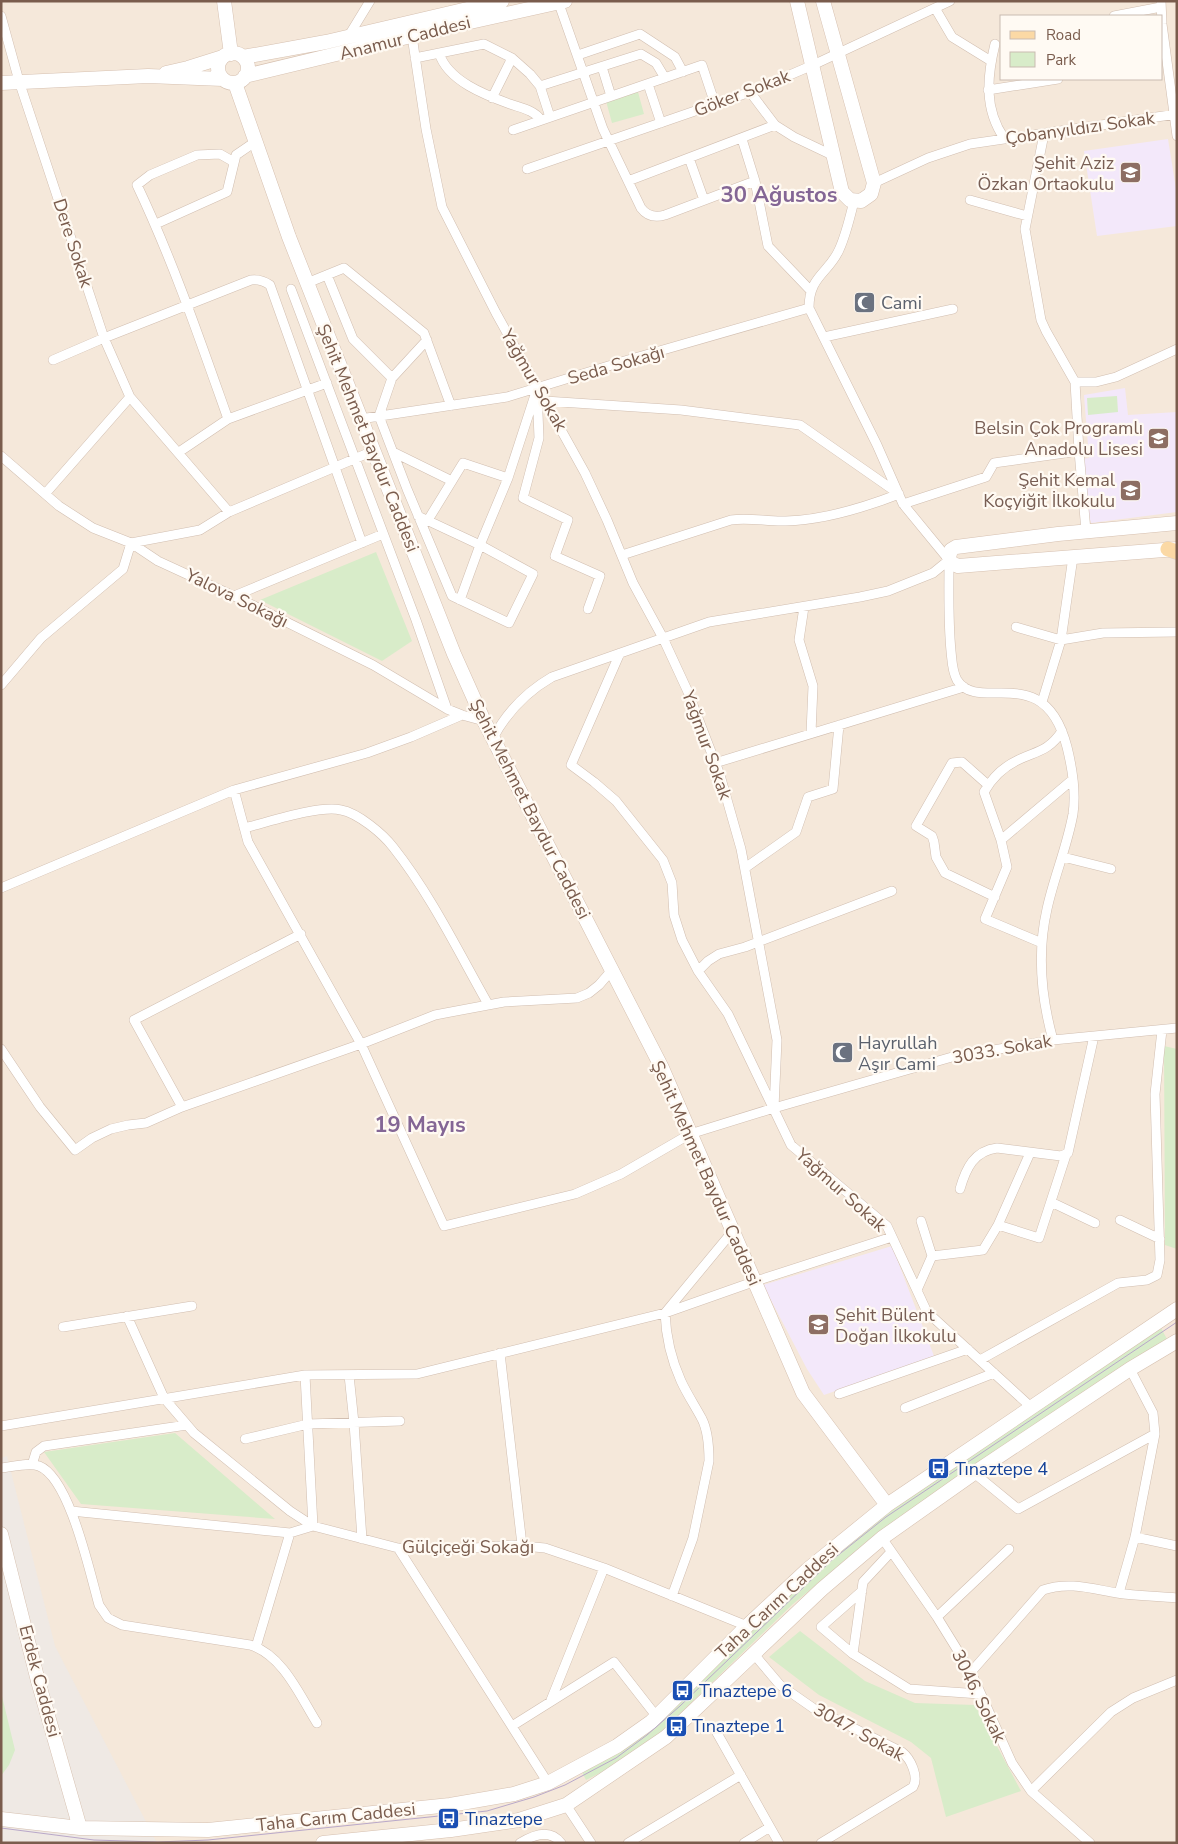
<svg xmlns="http://www.w3.org/2000/svg" width="1178" height="1844" font-family="'Nunito Sans',sans-serif">
<style>
.residential{fill:#f5e8da;fill-rule:evenodd}
.industrial{fill:#efe9e4}
.education{fill:#f3e8fa}
.green{fill:#d8ecc9}
.lines{fill:none;stroke-linecap:round;stroke-linejoin:round}
.street-casing{stroke:#d1beb0;stroke-width:10}
.secondary-casing{stroke:#d6c0b0;stroke-width:15}
.primary-casing{stroke:#dad1cd;stroke-width:16}
.street{stroke:#fff;stroke-width:9}
.secondary{stroke:#fff;stroke-width:14}
.primary{stroke:#fbd9a5;stroke-width:15}
.tram{stroke:#b9a8c9;stroke-width:1}
.labels{text-anchor:middle;dominant-baseline:central;stroke-width:4.5;stroke-linejoin:round;paint-order:stroke}
.street-label{font-size:18px;fill:#7a5c4d;stroke:#fffaf3}
.education-label{font-size:18px;fill:#785e54;stroke:#fffaf3;text-anchor:end}
.worship-label{font-size:18px;fill:#5b616d;stroke:#fffaf3;text-anchor:start}
.transit-label{font-size:18px;fill:#164399;stroke:#fffaf3;text-anchor:start}
.district-label{font-size:22px;font-weight:bold;fill:#846695;stroke:#fffaf3}
</style>
<rect width="100%" height="100%" fill="#fdf6ec"/>
<path class="residential" d="M1 1H1177V1843H166L1 1833ZM1002 16H1162V79H1002Z"/>
<path class="industrial" d="M7 1456 55 1646 157 1843H1V1458Z"/>
<path class="education" d="M1168 139 1177 195V226L1097 236 1084 151Z
M1125 388 1128 415 1177 412V512L1091 523 1089 515 1083 459 1089 458 1084 395Z
M892 1246 934 1356 824 1395 807 1369 763 1285Z"/>
<path class="green" d="M638 92 644 114 612 123 606 101Z
M1117 396 1118 412 1088 415 1087 398Z
M376 552 412 641 382 661 260 600Z
M1164 1046 1177 1049V1249L1165 1245Z
M1161 1328 1168 1341 881 1531 793 1604 662 1731 610 1768 586 1780 582 1772 734 1646 824 1563 895 1508Z
M175 1433 275 1519 81 1504 44 1452Z
M800 1631 865 1681 915 1703 975 1705 1021 1791 946 1817 931 1758 911 1742 819 1695 769 1657Z
M1 1692 15 1750 9 1765 1 1776Z"/>
<g class="lines">
<defs>
<path id="street" d="M558 1 603 129 641 208C647 216 655 218 665 215L755 181 742 139
M1161 1 1162 24 1177 136
M935 8 952 37 991 61
M1 16 19 81 104 338 130 397 229 512
M1114 16 1161 7
M412 36 426 129 442 207 496 313 585 473 607 520 633 583 663 638 688 692 720 775 741 849 777 1040 774 1108
M348 37 370 1
M995 44C987 77 984 109 1004 138
M439 53C448 81 485 95 510 104 521 108 534 110 541 120
M578 55 640 34 675 57 683 72
M415 58 484 44 512 58 530 74 540 86 641 54 656 63 665 78
M602 67 611 96
M648 84 661 123
M540 86 550 117
M988 90 1058 79
M750 92 775 125 794 137 834 156
M492 98 512 58
M513 130 702 65 715 104
M1044 134 1025 229 1041 320 1046 331 1075 382 1079 451 1086 531
M689 158 704 200
M234 162 220 154 197 155 150 175 137 185C173 261 200 340 228 419L327 383
M527 169 750 92 813 65 950 1
M628 181 775 125
M755 181 768 246 811 291
M874 183 928 158 970 144 1177 114
M970 200 1027 216
M854 201C850 217 846 235 839 250 828 274 809 276 809 308L877 445 903 504 949 560C949 591 948 620 951 651 952 660 952 671 957 680 979 715 1044 658 1067 747 1072 767 1076 793 1073 814 1067 847 1054 877 1047 909 1037 953 1041 997 1053 1040
M156 224 227 192 236 155 255 142
M327 275 353 339 392 378
M307 283 344 268 424 333 451 406
M291 289 416 620 447 709
M824 337 953 309
M53 360 104 338 251 280C259 279 264 281 270 285L362 543
M1075 382H1096L1116 377 1177 349
M537 389 539 438 523 498 568 520 555 556 600 576 588 609
M545 401 681 410 800 425 899 494
M360 419 507 397 628 360 809 308
M179 452 228 419
M393 452 452 481
M1 456 59 506 93 528 131 543 158 561 234 596 373 665 447 709 462 715 484 721
M45 494 130 397
M903 504 986 477 994 463 1079 451
M418 516 480 545 533 574 509 623 452 596 407 489 379 416 392 378 427 340
M428 520 463 463 508 478
M622 555 731 520C749 517 768 522 786 521 825 520 863 508 899 494
M234 596 383 534
M460 600 480 545 508 478 535 395
M804 607 799 640 813 686 811 733
M1016 627 1061 640 1103 633 1177 632
M620 653 571 765 594 782 616 801 663 860 672 883 674 915 682 940 698 971 728 1014 791 1145 887 1226 927 1312 1031 1407
M1 685 41 638 123 569 131 543 200 530 229 512 373 451
M1042 702 1061 640 1073 557
M493 738C507 712 526 692 552 677L709 622 860 597 888 591 933 573 949 560
M715 763 964 687
M988 785 962 762 952 763 916 826 932 836 934 842 936 857 945 873 995 897
M234 790 248 842 361 1044 444 1226 575 1194 621 1174 690 1134 774 1108 952 1057 1053 1040 1177 1028
M244 828C269 822 319 805 341 810 358 813 383 834 393 847 431 895 458 951 488 1004
M1001 840 1072 780
M1063 857 1111 869
M745 868 796 832 808 797 833 789 839 725
M1 888 234 790 367 753 411 737 462 715
M1042 943 985 919 1007 867 1001 840 984 792C992 778 1003 767 1018 760 1037 751 1049 751 1062 731
M698 971 708 961 719 954 745 947 892 891
M1 1049 40 1107 75 1150 92 1138 111 1129 128 1125 146 1123 182 1107 361 1044 435 1015 504 1002 577 998 589 993 599 985 612 970
M182 1107 134 1020 301 934
M960 1189C966 1168 974 1151 997 1148L1061 1156 1068 1153 1094 1036
M1051 1202 1095 1223
M1120 1220 1160 1239
M921 1221 932 1256
M998 1225 1030 1153
M917 1290 932 1256 983 1250 998 1225 1039 1238 1066 1155
M127 1316 164 1398 194 1433 290 1511 313 1526 398 1548 448 1550 512 1545 545 1548 604 1568 747 1626
M63 1327 192 1306
M500 1353 522 1545
M980 1360 1118 1283 1147 1280 1157 1275 1160 1260 1155 1094 1162 1030
M349 1375 354 1423 362 1539
M839 1394 968 1349
M905 1408 994 1373
M1 1426 305 1375 417 1374 665 1313 753 1282 892 1237
M245 1439 308 1424 400 1421
M32 1465 36 1452 44 1446 187 1425
M1 1468C12 1467 29 1462 39 1466 70 1478 90 1574 99 1605L108 1618 122 1625 250 1645C283 1655 300 1696 317 1723
M974 1473 1018 1509 1155 1434
M71 1511 290 1533 313 1526 305 1375
M1135 1537 1177 1546
M882 1538 937 1617 971 1672 1012 1763 1031 1791 1090 1843
M398 1548 548 1783
M891 1552 863 1582 853 1654 909 1689 980 1694
M1119 1593 1135 1537 1155 1434 1153 1413 1130 1369
M672 1596 693 1538 709 1461C709 1447 708 1431 702 1419 695 1406 687 1394 681 1381 671 1359 666 1337 665 1313L732 1232
M937 1617 1009 1549
M256 1647 290 1533
M753 1653 780 1685 813 1708 902 1752C911 1759 919 1777 913 1787L821 1843
M853 1654 821 1627 862 1591
M971 1672 1043 1590C1068 1581 1093 1589 1117 1593 1137 1596 1157 1596 1177 1598
M551 1700 604 1568
M512 1726 614 1662 657 1717
M717 1733 779 1843
M1031 1791 1111 1712 1133 1698 1177 1680
M566 1805 591 1843
M520 1843C533 1835 550 1828 561 1843
M628 1843 741 1775
M744 1843 770 1827"/>
<path id="secondary" d="M224 1 231 54
M797 1 842 192 850 200 861 201 871 194 874 183 823 1
M218 68a15 15 0 1 1 30 0a15 15 0 1 1-30 0Z
M243 57 326 42 502 1
M166 73 188 68 223 57
M245 76 461 24 565 1
M1 83 148 76 223 79
M235 83 289 237 454 654 484 721 662 1068 803 1393 887 1505
M1177 523 1058 534 956 547 951 550 949 557 951 563 958 566 1177 549
M1 1534 38 1681 80 1828
M1 1819 80 1828 208 1830 450 1805 514 1794 548 1783 617 1746 651 1722 747 1626 807 1570 887 1505 1177 1309
M323 1843 451 1830 519 1820 566 1805 666 1737 822 1589 882 1538 974 1473 1130 1369 1177 1341"/>
<path id="primary" d="M1168 549 1177 552"/>
</defs>
<use href="#street" class="street-casing"/>
<use href="#secondary" class="secondary-casing"/>
<use href="#primary" class="primary-casing"/>
<use href="#street" class="street"/>
<use href="#secondary" class="secondary"/>
<use href="#primary" class="primary"/>
<path class="tram" d="M1 1828 94 1840 158 1842 208 1840 487 1811 534 1797 565 1785 616 1758 647 1735 680 1706 832 1560 886 1517 1177 1322"/>
</g>
<defs>
<symbol id="school-square" viewBox="-11 -11 22 22"><rect x="-9" y="-9" width="18" height="18" rx="4" fill="#8d6e63" stroke="#fffaf3"/><path d="M0-5L7-2L0 1L-7-2ZM-4 1L0 2.5L4 1V4Q0 6-4 4Z" fill="#fff"/></symbol>
<symbol id="mosque-square" viewBox="-11 -11 22 22"><rect x="-9" y="-9" width="18" height="18" rx="4" fill="#6b7280" stroke="#fffaf3"/><path d="M3.5-4.9A6 6 0 1 0 3.5 4.9A5 5 0 1 1 3.5-4.9Z" fill="#fff"/></symbol>
<symbol id="bus-square" viewBox="-11 -11 22 22"><rect x="-9" y="-9" width="18" height="18" rx="4" fill="#1a4fb4" stroke="#fffaf3"/><path d="M-5-6H5V4H4V6H2V4H-2V6H-4V4H-5ZM-3.5-4V0h7V-4ZM-3.5 1.2v1.5H-2V1.2ZM2 1.2v1.5H3.5V1.2Z" fill="#fff"/></symbol>
</defs>
<g fill-rule="evenodd">
<use href="#school-square" x="1118" y="160" width="25" height="25"/>
<use href="#mosque-square" x="852" y="290" width="25" height="25"/>
<use href="#school-square" x="1146" y="426" width="25" height="25"/>
<use href="#school-square" x="1118" y="478" width="25" height="25"/>
<use href="#mosque-square" x="830" y="1040" width="25" height="25"/>
<use href="#school-square" x="806" y="1312" width="25" height="25"/>
<use href="#bus-square" x="926" y="1456" width="25" height="25"/>
<use href="#bus-square" x="670" y="1678" width="25" height="25"/>
<use href="#bus-square" x="664" y="1714" width="25" height="25"/>
<use href="#bus-square" x="436" y="1806" width="25" height="25"/>
</g>
<g class="labels">
<g class="street-label">
<text transform="translate(405 38) rotate(-14)">Anamur Caddesi</text>
<text transform="translate(742 93) rotate(-21)">Göker Sokak</text>
<text transform="translate(1080 128) rotate(-8)">Çobanyıldızı Sokak</text>
<text transform="translate(73 243) rotate(72)">Dere Sokak</text>
<text transform="translate(616 365) rotate(-16)">Seda Sokağı</text>
<text transform="translate(534 380) rotate(60)">Yağmur Sokak</text>
<text transform="translate(368 438) rotate(68)">Şehit Mehmet Baydur Caddesi</text>
<text transform="translate(237 598) rotate(26)">Yalova Sokağı</text>
<text transform="translate(707 745) rotate(70)">Yağmur Sokak</text>
<text transform="translate(530 809) rotate(63)">Şehit Mehmet Baydur Caddesi</text>
<text transform="translate(1002 1049) rotate(-10)">3033. Sokak</text>
<text transform="translate(706 1173) rotate(66)">Şehit Mehmet Baydur Caddesi</text>
<text transform="translate(841 1190) rotate(42)">Yağmur Sokak</text>
<text x="468" y="1547">Gülçiçeği Sokağı</text>
<text transform="translate(777 1601) rotate(-43)">Taha Carım Caddesi</text>
<text transform="translate(40 1681) rotate(75)">Erdek Caddesi</text>
<text transform="translate(979 1696) rotate(64)">3046. Sokak</text>
<text transform="translate(859 1732) rotate(29)">3047. Sokak</text>
<text transform="translate(336 1817) rotate(-6)">Taha Carım Caddesi</text>
</g>
<g class="education-label">
<text x="1114" y="163">Şehit Aziz<tspan x="1114" dy="21">Özkan Ortaokulu</tspan></text>
<text x="1143" y="428">Belsin Çok Programlı<tspan x="1143" dy="21">Anadolu Lisesi</tspan></text>
<text x="1115" y="480">Şehit Kemal<tspan x="1115" dy="21">Koçyiğit İlkokulu</tspan></text>
<text x="835" y="1315" text-anchor="start">Şehit Bülent<tspan x="835" dy="21">Doğan İlkokulu</tspan></text>
</g>
<g class="worship-label">
<text x="881" y="303">Cami</text>
<text x="858" y="1043">Hayrullah<tspan x="858" dy="21">Aşır Cami</tspan></text>
</g>
<g class="transit-label">
<text x="955" y="1469">Tınaztepe 4</text>
<text x="699" y="1691">Tınaztepe 6</text>
<text x="692" y="1726">Tınaztepe 1</text>
<text x="465" y="1819">Tınaztepe</text>
</g>
<g class="district-label">
<text x="779" y="195">30 Ağustos</text>
<text x="420" y="1125">19 Mayıs</text>
</g>
</g>
<rect width="1178" height="1844" fill="none" stroke="#7a5c4d" stroke-width="5"/>
<rect x="1000" y="15" width="162" height="65" fill="#fffaf3" stroke="#cabbb1"/>
<rect x="1010" y="31" width="25" height="8" fill="#fbd9a5" stroke="#cabbb1"/>
<text x="1046" y="40" font-size="15" fill="#7a5c4d">Road</text>
<rect x="1010" y="52" width="25" height="15" fill="#d8ecc9" stroke="#cabbb1"/>
<text x="1046" y="65" font-size="15" fill="#7a5c4d">Park</text>
</svg>
